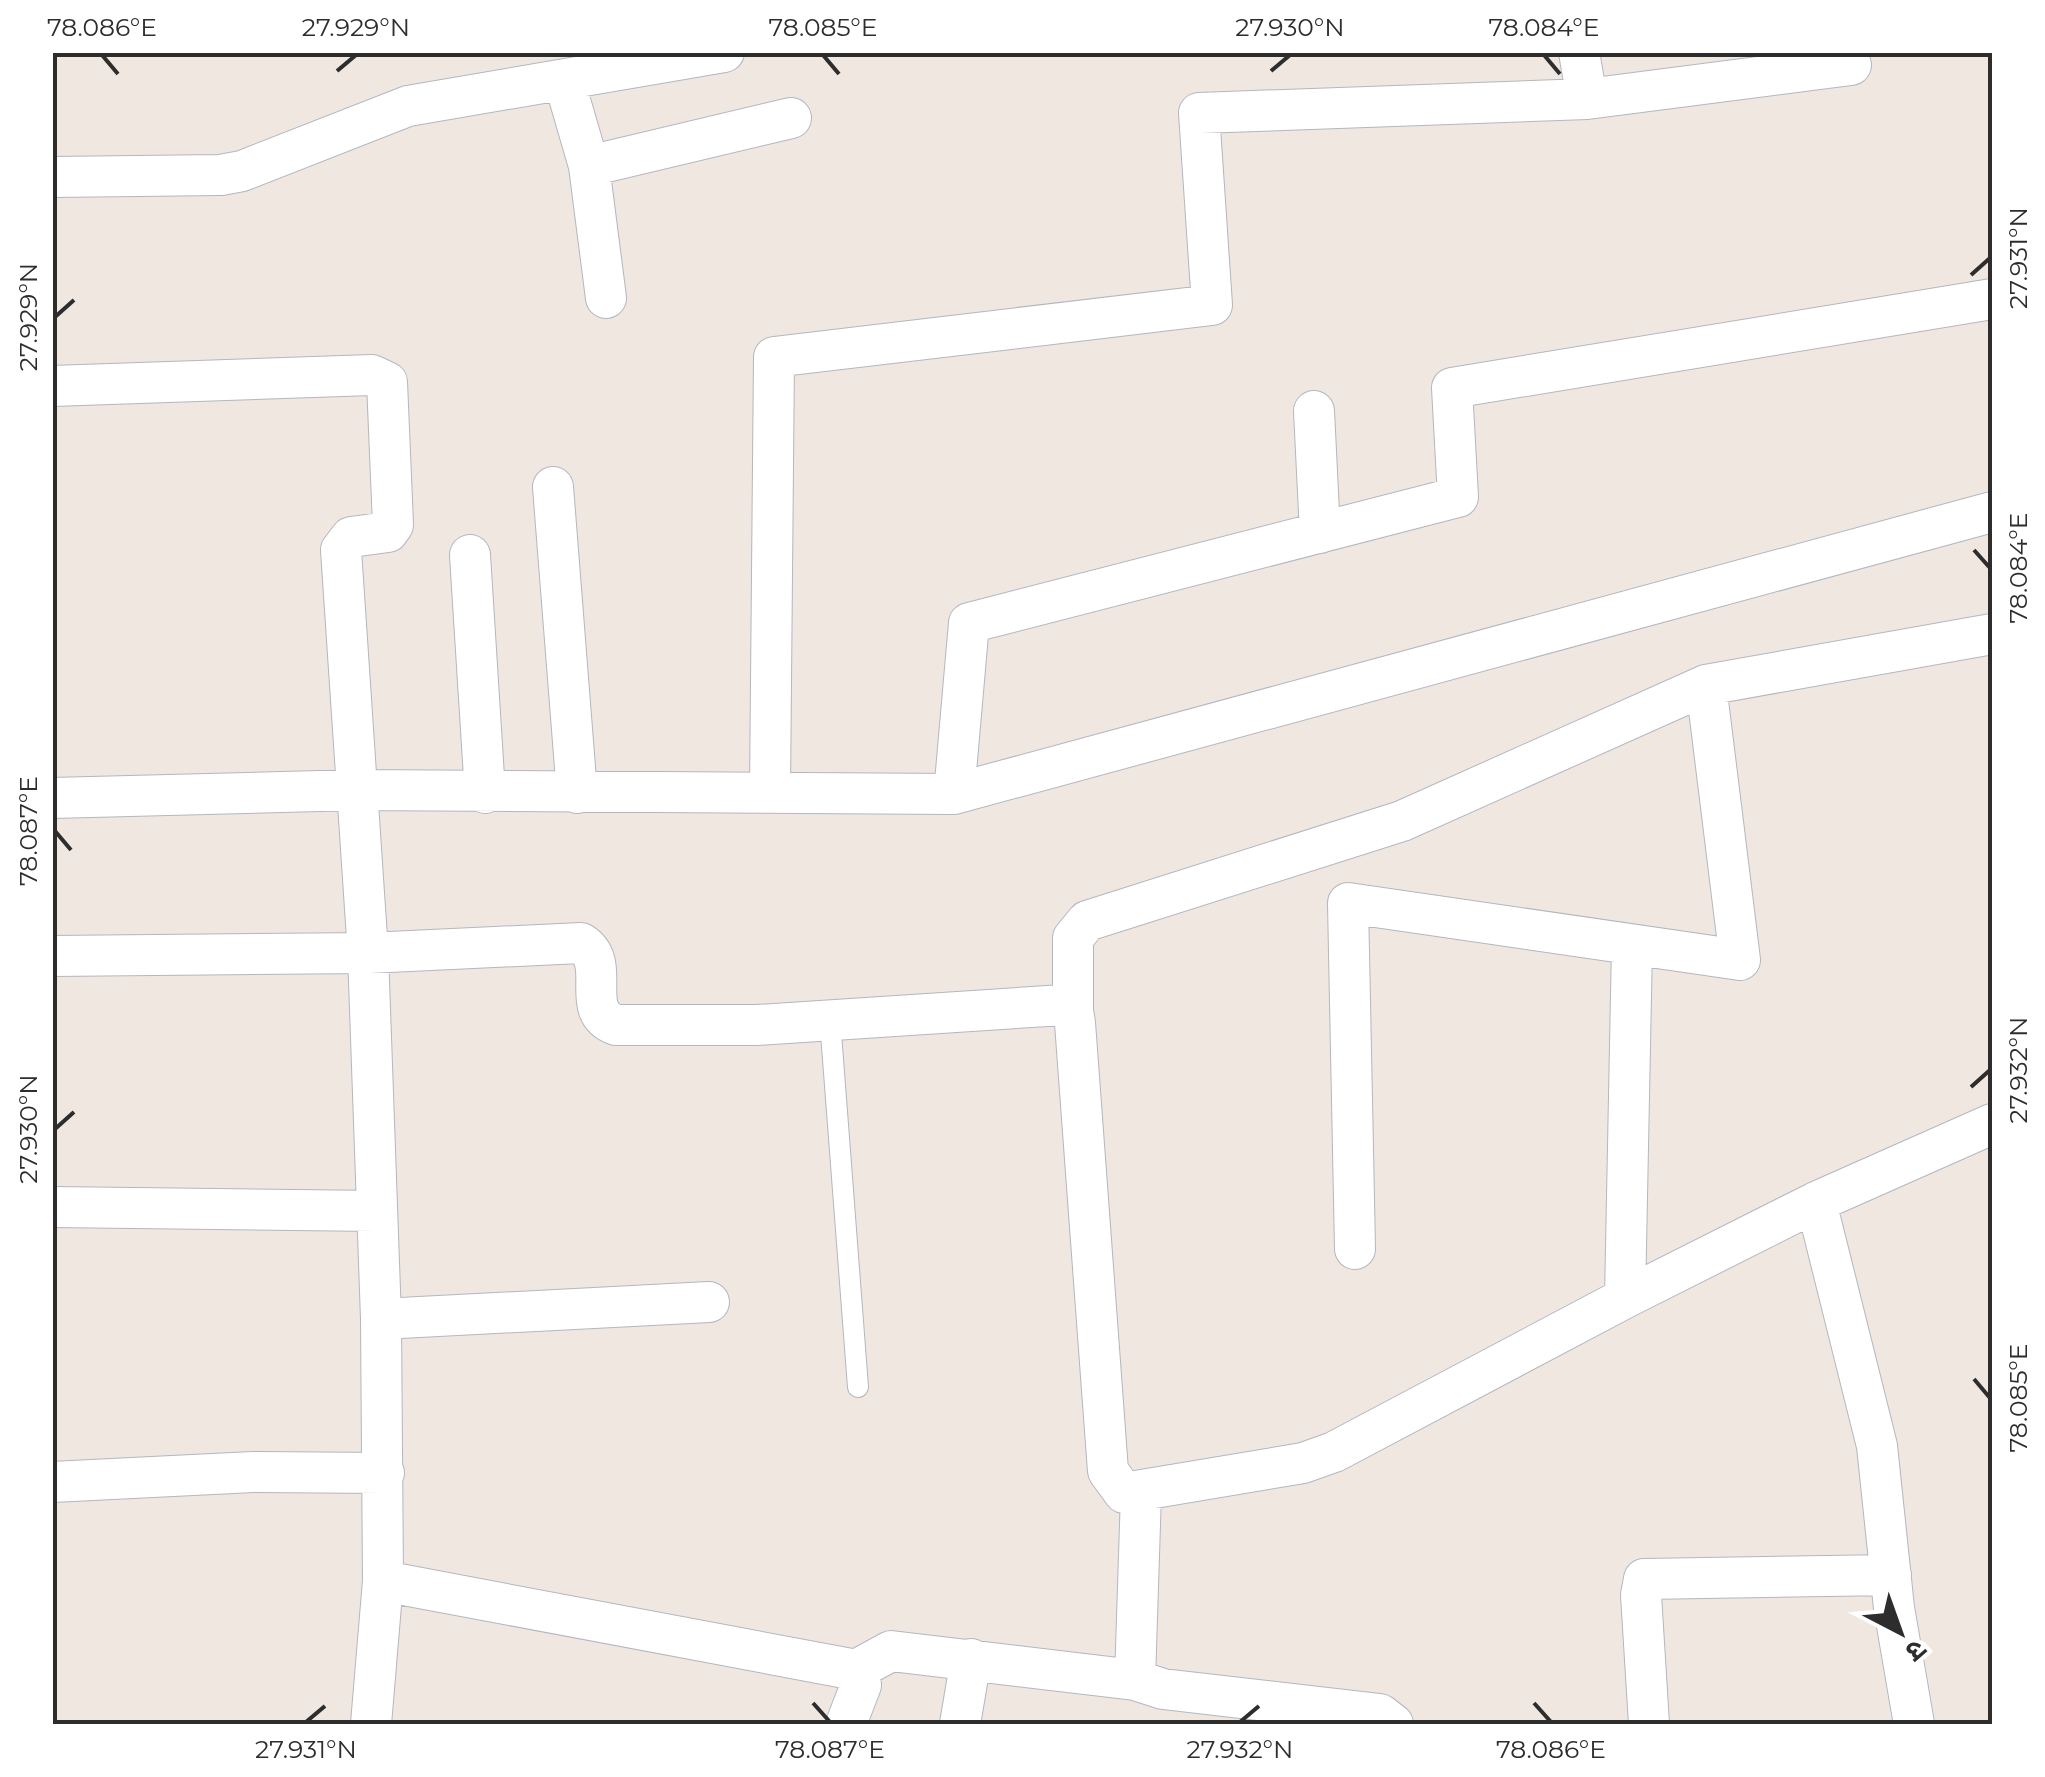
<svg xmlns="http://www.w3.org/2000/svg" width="2045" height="1777" font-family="Montserrat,'Noto Sans Devanagari',sans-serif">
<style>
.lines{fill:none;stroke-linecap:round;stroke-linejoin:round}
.service-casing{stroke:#b3b7c1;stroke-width:22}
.minor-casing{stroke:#b3b7c1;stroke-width:42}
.service{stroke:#fff;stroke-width:20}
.minor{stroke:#fff;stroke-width:40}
.ticks{fill:none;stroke:#2d2d2d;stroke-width:4}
.neatline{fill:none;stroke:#2d2d2d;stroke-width:4}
.ticks-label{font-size:25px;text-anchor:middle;fill:#2d2d2d}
</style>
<rect width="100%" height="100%" fill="#efe7e0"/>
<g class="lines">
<defs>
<path id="service" d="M830 1020 858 1387"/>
<path id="minor" d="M564 80 589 166 606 298
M1587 99 1851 65
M589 166 791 118
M52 177 221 175 242 171 408 106 724 52
M52 386 372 375 387 382 393 525 388 532 351 537 341 550 368 953 381 1319 383 1581 371 1724
M1314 411 1320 533
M553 487 577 793
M470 555 485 793
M770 791 774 357 1212 305 1199 113 1587 99 1579 52
M954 794 969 623 1458 497 1452 388 1992 299
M52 798 358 790 954 794 1992 512
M52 956 368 953 581 943C614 963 577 1011 616 1025H757L1063 1005 1073 1011 1075 1023 1108 1471 1124 1493 1303 1463 1334 1452 1625 1298 1816 1202 1992 1124
M1073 1011V938L1087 921 1402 821 1706 685 1992 634
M1816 1202 1877 1446 1894 1608 1914 1724
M52 1207 376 1211
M1355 1249 1348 903 1740 960 1706 685
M1625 1298 1632 945
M381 1319 709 1302
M52 1482 253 1472 384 1473
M1141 1493 1135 1680 1163 1689 1380 1714 1393 1724
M383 1581 856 1670 861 1685 846 1724
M856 1670 891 1651 1135 1680
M960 1724 971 1659
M1649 1724 1641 1595 1644 1579 1891 1575"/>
</defs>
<use href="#service" class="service-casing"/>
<use href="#minor" class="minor-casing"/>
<use href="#service" class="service"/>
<use href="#minor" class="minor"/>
</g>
<path class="ticks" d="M102 55 118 74M823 55 839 74M1544 55 1560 74M337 71 356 55M1271 71 1290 55M1971 275 1990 258M55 317 74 300M1974 550 1990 568M55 831 71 850M1971 1087 1990 1070M55 1129 74 1112M1974 1379 1990 1398M813 1703 830 1722M1534 1703 1551 1722M306 1722 325 1706M1240 1722 1259 1706"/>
<rect width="2045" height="1777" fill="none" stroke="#ffffff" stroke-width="110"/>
<g transform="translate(1900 1632) rotate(139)" stroke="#ffffff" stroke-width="8" paint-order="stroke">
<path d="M0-8L18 38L0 25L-18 38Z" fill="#2d2d2d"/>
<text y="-15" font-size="28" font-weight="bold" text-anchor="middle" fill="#2d2d2d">उ</text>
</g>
<rect x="55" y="55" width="1935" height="1667" class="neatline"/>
<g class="ticks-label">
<text x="102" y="36">78.086°E</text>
<text x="356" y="36">27.929°N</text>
<text x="823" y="36">78.085°E</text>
<text x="1290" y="36">27.930°N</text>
<text x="1544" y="36">78.084°E</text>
<text transform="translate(2018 258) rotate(-90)" y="9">27.931°N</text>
<text transform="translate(28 317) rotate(-90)" y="9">27.929°N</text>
<text transform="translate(2018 568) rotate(-90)" y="9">78.084°E</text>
<text transform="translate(28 831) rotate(-90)" y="9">78.087°E</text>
<text transform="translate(2018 1070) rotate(-90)" y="9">27.932°N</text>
<text transform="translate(28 1129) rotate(-90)" y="9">27.930°N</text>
<text transform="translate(2018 1398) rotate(-90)" y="9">78.085°E</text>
<text x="306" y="1758">27.931°N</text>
<text x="830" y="1758">78.087°E</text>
<text x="1240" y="1758">27.932°N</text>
<text x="1551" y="1758">78.086°E</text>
</g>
</svg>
